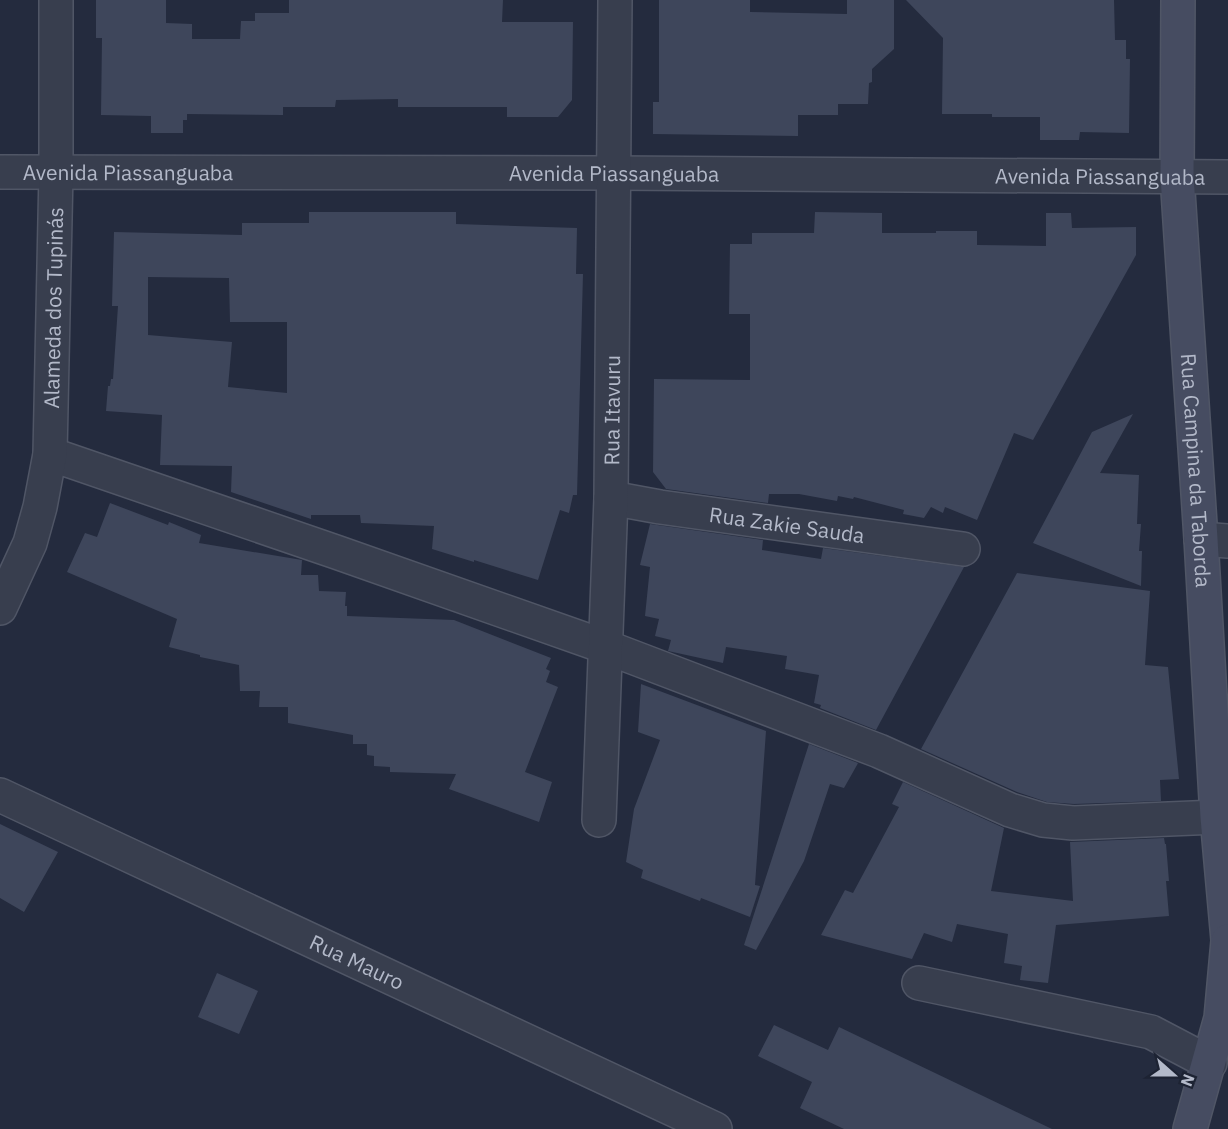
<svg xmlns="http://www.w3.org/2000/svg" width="1228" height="1129" font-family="'IBM Plex Sans',sans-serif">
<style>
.building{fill:#3e465b;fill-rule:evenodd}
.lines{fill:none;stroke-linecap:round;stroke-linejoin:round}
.street-casing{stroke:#505666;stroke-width:36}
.secondary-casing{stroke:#505666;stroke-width:36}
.street{stroke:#383e4e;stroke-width:33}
.secondary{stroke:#464c61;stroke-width:33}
.labels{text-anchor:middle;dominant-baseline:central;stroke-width:6;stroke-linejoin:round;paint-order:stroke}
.street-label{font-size:21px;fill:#b3b9c9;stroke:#1d2333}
</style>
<rect width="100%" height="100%" fill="#242b3e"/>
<path class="building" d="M96 0H166V23L192 24V39H240L241 21H255V13H289V0H503L502 22H573L572 100 558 117H507V107H398V99L336 100 335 107H283V115L187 114V120H183V133H151V116L101 115 102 38H96Z
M659 0H750V12L847 14V0H894V49L872 69V82L869 83 868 104H838V115H798V136L653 134V102H659Z
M906 0H1114L1115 40H1126V59H1130L1129 133 1080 132 1079 140H1040V117H992V114H942L943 38Z
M309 212H456V224L577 228 576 274H583L577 495H573L569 513 560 510 538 580 474 560V562L432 549 434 526 361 523 360 515H311V519L231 492 232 466 160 465 162 415 106 411 108 386H110L111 379H113L118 306H112L114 232 242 235V223H309ZM148 277 229 278 230 322H287V393L228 387 232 342 148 335Z
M815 212 882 213V233H936V231H977V245L1046 246V213H1071L1072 228 1136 227V255L1033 440 1014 433 977 520 945 507 943 513 931 507 924 518 903 514 904 510 854 497 853 499 838 496 837 501 799 494H769L768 503 666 489 653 472 654 379 750 380V314H729L730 244H752V233H814Z
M1133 414 1100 473 1139 475 1137 524H1141L1139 551H1142L1141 586 1033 543 1092 432Z
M110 503 168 525 169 522 201 535 199 543 302 560 301 575H318L319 591 346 592 345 606H347V616L454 620 551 658 546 669 550 671 546 682 558 687 525 772 552 782 539 822 449 789 456 774 390 772V767L374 766V756L367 755V744H353V735L288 723V707H259L260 691H240L239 665 200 657V655L169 647 177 619 67 572 85 533 97 537Z
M650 524 763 540 762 550 821 559 823 548 964 567 876 730 820 708 821 705 814 703 819 675 785 669 787 656 726 647 723 663 668 651 671 640 655 636 659 619 645 616 650 567 640 565Z
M1017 573 1150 591 1145 665 1168 667 1179 779 1160 780 1161 801 1074 804 1047 802 1017 792 921 749Z
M641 684 766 731 755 885 760 886 750 917 701 898 700 901 641 878 643 870 626 862 634 809 660 740 638 732Z
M809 744 858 763 857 765 844 788 830 784 804 861 756 950 744 945Z
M903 782 1004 828 991 891 1073 901 1070 842 1164 838 1165 844H1166L1169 881H1166L1169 916 1056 925 1048 983 1020 980 1022 966 1004 963 1008 934 957 924 952 942 924 933 912 959 821 935 845 890 853 893 899 807 892 804Z
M0 824 58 852 24 912 0 898Z
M217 973 258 991 239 1034 198 1017Z
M774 1025 828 1050 839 1027 1052 1129H844L800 1108 812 1082 758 1056Z"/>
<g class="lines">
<defs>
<g id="street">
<path id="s1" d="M0 172 613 173 1228 177"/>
<path d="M50 454 336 552 606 647 879 751 1010 810 1043 820 1073 823 1217 817"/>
<path id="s2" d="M611 498 660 507 963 549"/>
<path d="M1201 539 1228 541"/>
<path id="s3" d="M0 608 30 543 40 507 50 454 56 172V0"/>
<path id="s4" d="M0 795 715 1129"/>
<path id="s5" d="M599 820 611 498 615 0"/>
<path d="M919 983 1151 1032 1210 1063"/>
</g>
<g id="secondary">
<path id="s6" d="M1178 0 1177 176 1201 539 1217 817 1228 940"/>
<path d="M1190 1129 1221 1018 1228 941"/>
</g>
</defs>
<use href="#street" class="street-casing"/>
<use href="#secondary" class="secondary-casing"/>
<use href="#street" class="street"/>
<use href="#secondary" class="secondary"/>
</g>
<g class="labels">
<g class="street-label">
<text stroke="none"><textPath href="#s1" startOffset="128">Avenida Piassanguaba</textPath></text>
<text stroke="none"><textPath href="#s1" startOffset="614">Avenida Piassanguaba</textPath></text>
<text stroke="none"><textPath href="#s1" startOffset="1100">Avenida Piassanguaba</textPath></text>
<text stroke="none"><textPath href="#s3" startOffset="309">Alameda dos Tupinás</textPath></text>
<text stroke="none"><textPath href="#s5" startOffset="410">Rua Itavuru</textPath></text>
<text stroke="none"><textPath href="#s6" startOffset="471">Rua Campina da Taborda</textPath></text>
<text stroke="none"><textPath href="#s2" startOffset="178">Rua Zakie Sauda</textPath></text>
<text stroke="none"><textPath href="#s4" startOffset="394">Rua Mauro</textPath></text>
</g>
</g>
<g transform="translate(1174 1075) rotate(111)" stroke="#1d2333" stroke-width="4.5" paint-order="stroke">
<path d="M0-4.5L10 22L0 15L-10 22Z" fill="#b3b9c9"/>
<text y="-9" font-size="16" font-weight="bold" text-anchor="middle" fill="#b3b9c9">N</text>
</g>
</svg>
